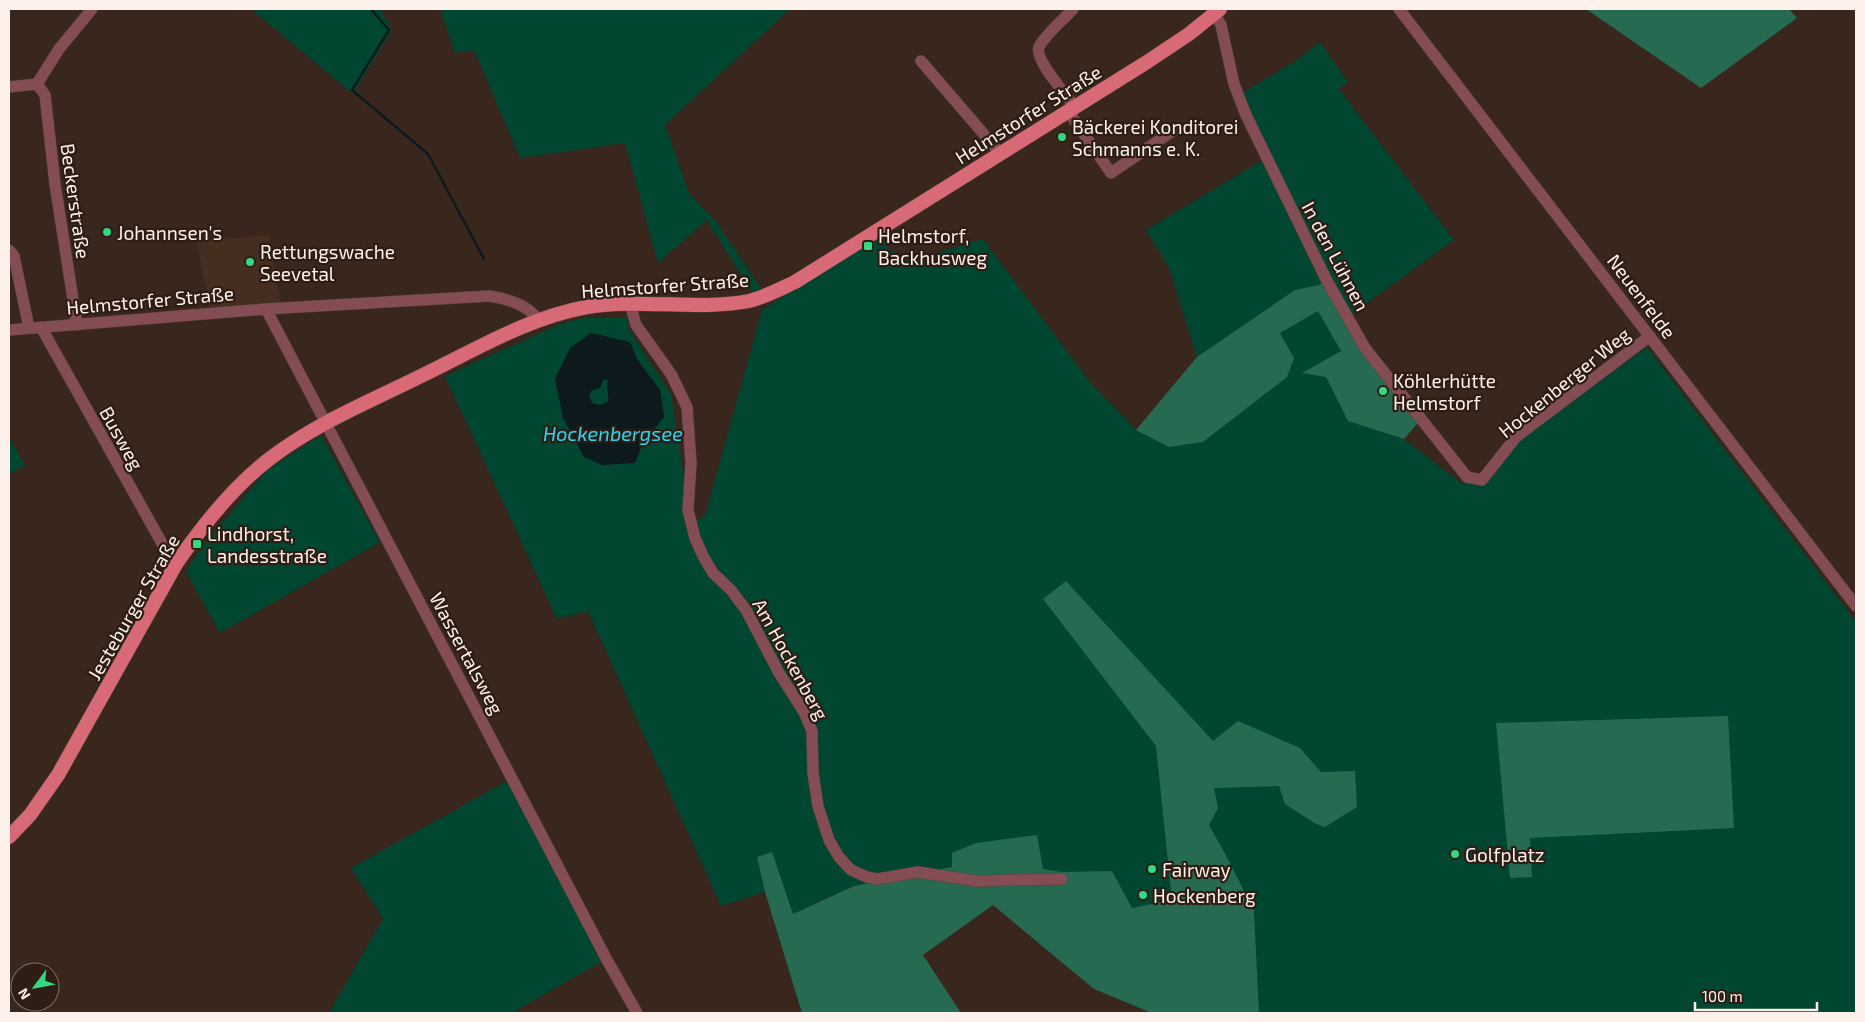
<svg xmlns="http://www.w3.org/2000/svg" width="1865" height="1022" font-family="'Exo 2',sans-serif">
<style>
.built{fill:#452d20}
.green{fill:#004630;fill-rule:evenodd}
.forest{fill:#266b51}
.water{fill:#0c1a1d;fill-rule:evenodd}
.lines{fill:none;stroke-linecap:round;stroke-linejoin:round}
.stream{stroke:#0c1a1d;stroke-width:2.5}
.minor-casing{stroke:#55423a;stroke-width:12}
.major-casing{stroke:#55423a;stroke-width:15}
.minor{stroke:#834d53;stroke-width:11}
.major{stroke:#d86a78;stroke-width:14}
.poi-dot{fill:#33d882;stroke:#2e1d14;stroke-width:2}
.labels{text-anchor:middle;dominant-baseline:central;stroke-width:4.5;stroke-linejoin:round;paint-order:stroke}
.street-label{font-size:19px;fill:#fef1eb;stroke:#2e1d14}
.poi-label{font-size:19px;fill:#fef1eb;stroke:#2e1d14;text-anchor:start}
.water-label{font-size:20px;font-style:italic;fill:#2cd6ed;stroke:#2e1d14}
</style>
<rect width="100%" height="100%" fill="#39261d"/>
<path class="built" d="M268 235 282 308 211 313 196 241Z"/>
<path class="green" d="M251 9H380L392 30 353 94Z
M440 9H790L665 125 689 193 717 223 762 290 752 292 707 220 658 263 625 143 520 158 474 50 455 53Z
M1320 42 1348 82 1339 89 1454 240 1348 317 1326 279 1319 285 1295 290 1197 357 1169 268 1146 230 1266 158 1238 96 1295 61Z
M881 235 889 250 913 260 983 239 1090 382 1136 430 1149 435 1294 358 1280 333 1318 311 1341 351 1303 373 1326 377 1348 421 1404 439 1461 483H1483L1520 440 1647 347 1856 622V1013H1259L1254 911 1165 833 1172 900 1132 908 1112 871 1061 872 1042 869 1037 835 952 867 854 886 792 914 772 853 757 858 765 892 721 906 588 611 557 619 445 376 560 324 583 318H627L629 330 671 394 691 522 705 516 762 310 836 263 875 242 877 237ZM630 342 637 359 660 390 664 416 643 443 635 463 563 418 561 401Z
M605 379 608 380C608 388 610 395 608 402L600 405 592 403 589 396 591 391Z
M321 435 380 542 220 633 186 572 201 548 267 470Z
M9 438 25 465 9 474Z
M509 780 604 960 512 1013H329L383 919 351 868Z"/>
<path class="forest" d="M1586 9H1789L1797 18 1701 88Z
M1326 279 1348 317 1424 416 1404 439 1348 421 1326 377 1302 373 1341 351 1318 311 1280 333 1294 358 1287 377 1203 442 1169 447 1136 430 1197 357 1295 290 1319 285Z
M1066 581 1213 741 1238 721 1300 748 1321 772 1355 771 1357 807 1325 827 1316 824 1285 804 1279 786 1214 788 1218 808 1209 825 1229 861 1254 911 1259 1013H1148L1147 1011 1094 989 993 905 923 955 961 1013H802L765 892 757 857 772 852 793 914 854 886 952 867V853L976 843 1037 835 1043 869 1061 872 1112 871 1132 908 1172 900 1156 746 1043 599Z
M1728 716 1734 828 1530 838 1532 877 1510 878 1496 723Z"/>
<path class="water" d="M591 333 630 342 637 359 660 390 664 417 643 443 635 463 602 465 584 457 563 418 555 379 570 348ZM605 379 608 381C605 388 610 394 608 402L600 405 592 403 589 396 591 391 601 387 602 382Z"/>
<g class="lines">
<path class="stream" d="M371 9 389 30 352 90 428 154 484 259"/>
<defs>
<path id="minor" d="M1073 9C1065 18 1043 37 1039 47 1034 60 1067 95 1075 107
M1399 9 1856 606
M1214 13 1221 25 1234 84 1246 115 1326 279 1365 348 1467 477 1482 480 1516 437 1650 336
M921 61 1000 153
M37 84 45 95 55 184 77 325
M37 84 59 49 92 9
M9 87 37 84
M1068 111 1111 173 1174 130
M9 250 14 256 29 328
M630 303 636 325 671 374 687 407 691 463 688 510 695 538 703 556 713 573 731 590 746 610 779 673 804 712 812 731 813 773 818 806 829 840 839 857 851 870 867 877 877 879 918 872 976 881 1062 879
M266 309 607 960 637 1013
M41 327 168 554 176 564
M9 330 266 309 489 296C508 299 526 304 539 320"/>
<path id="major" d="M9 837 30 815 58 775 176 564C202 526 232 488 268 460 314 424 369 402 421 376 473 351 529 317 587 307 640 298 698 311 749 301 765 297 780 289 795 282L1147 62 1189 34 1220 9"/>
</defs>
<use href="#minor" class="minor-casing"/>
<use href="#major" class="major-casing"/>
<use href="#minor" class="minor"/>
<use href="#major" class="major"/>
</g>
<g class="poi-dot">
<circle cx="1062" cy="137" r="5"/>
<circle cx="107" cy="232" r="5"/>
<rect x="863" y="241" width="10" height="10" rx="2.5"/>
<circle cx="250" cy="262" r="5"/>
<circle cx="1383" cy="391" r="5"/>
<rect x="192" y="539" width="10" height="10" rx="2.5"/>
<circle cx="1455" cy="854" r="5"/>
<circle cx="1152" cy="869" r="5"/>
<circle cx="1143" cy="895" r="5"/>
</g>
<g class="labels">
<g class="street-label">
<text transform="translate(1028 114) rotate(-32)">Helmstorfer Straße</text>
<text transform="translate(76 201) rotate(82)">Beckerstraße</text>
<text transform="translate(1336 256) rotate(62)">In den Lühnen</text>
<text transform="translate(665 285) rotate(-4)">Helmstorfer Straße</text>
<text transform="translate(1642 296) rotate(53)">Neuenfelde</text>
<text transform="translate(150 300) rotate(-5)">Helmstorfer Straße</text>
<text transform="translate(1564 382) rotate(-39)">Hockenberger Weg</text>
<text transform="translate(122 438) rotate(61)">Busweg</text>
<text transform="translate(133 607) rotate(-60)">Jesteburger Straße</text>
<text transform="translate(467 653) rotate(62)">Wassertalsweg</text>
<text transform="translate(791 659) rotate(61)">Am Hockenberg</text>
</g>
<g class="poi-label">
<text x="1072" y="126">Bäckerei Konditorei<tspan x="1072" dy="22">Schmanns e. K.</tspan></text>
<text x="117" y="232">Johannsen's</text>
<text x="878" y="235">Helmstorf,<tspan x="878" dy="22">Backhusweg</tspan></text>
<text x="260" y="251">Rettungswache<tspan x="260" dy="22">Seevetal</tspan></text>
<text x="1393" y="380">Köhlerhütte<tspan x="1393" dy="22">Helmstorf</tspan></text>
<text x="207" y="533">Lindhorst,<tspan x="207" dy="22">Landesstraße</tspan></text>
<text x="1465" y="854">Golfplatz</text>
<text x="1162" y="869">Fairway</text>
<text x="1153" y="895">Hockenberg</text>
</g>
<g class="water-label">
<text x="613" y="433">Hockenbergsee</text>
</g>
</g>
<rect width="1865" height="1022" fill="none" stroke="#fef1eb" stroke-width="20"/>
<g transform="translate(35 987) rotate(238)"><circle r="24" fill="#2e1d14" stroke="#81726a"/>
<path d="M0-4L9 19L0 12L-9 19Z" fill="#33d882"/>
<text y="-8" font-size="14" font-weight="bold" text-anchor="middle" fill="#fef1eb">N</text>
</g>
<path d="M1695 1002v8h122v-8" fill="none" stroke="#fef1eb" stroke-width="2.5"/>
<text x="1702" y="1002" font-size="15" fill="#fef1eb" stroke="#2e1d14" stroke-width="4" paint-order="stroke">100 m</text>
</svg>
